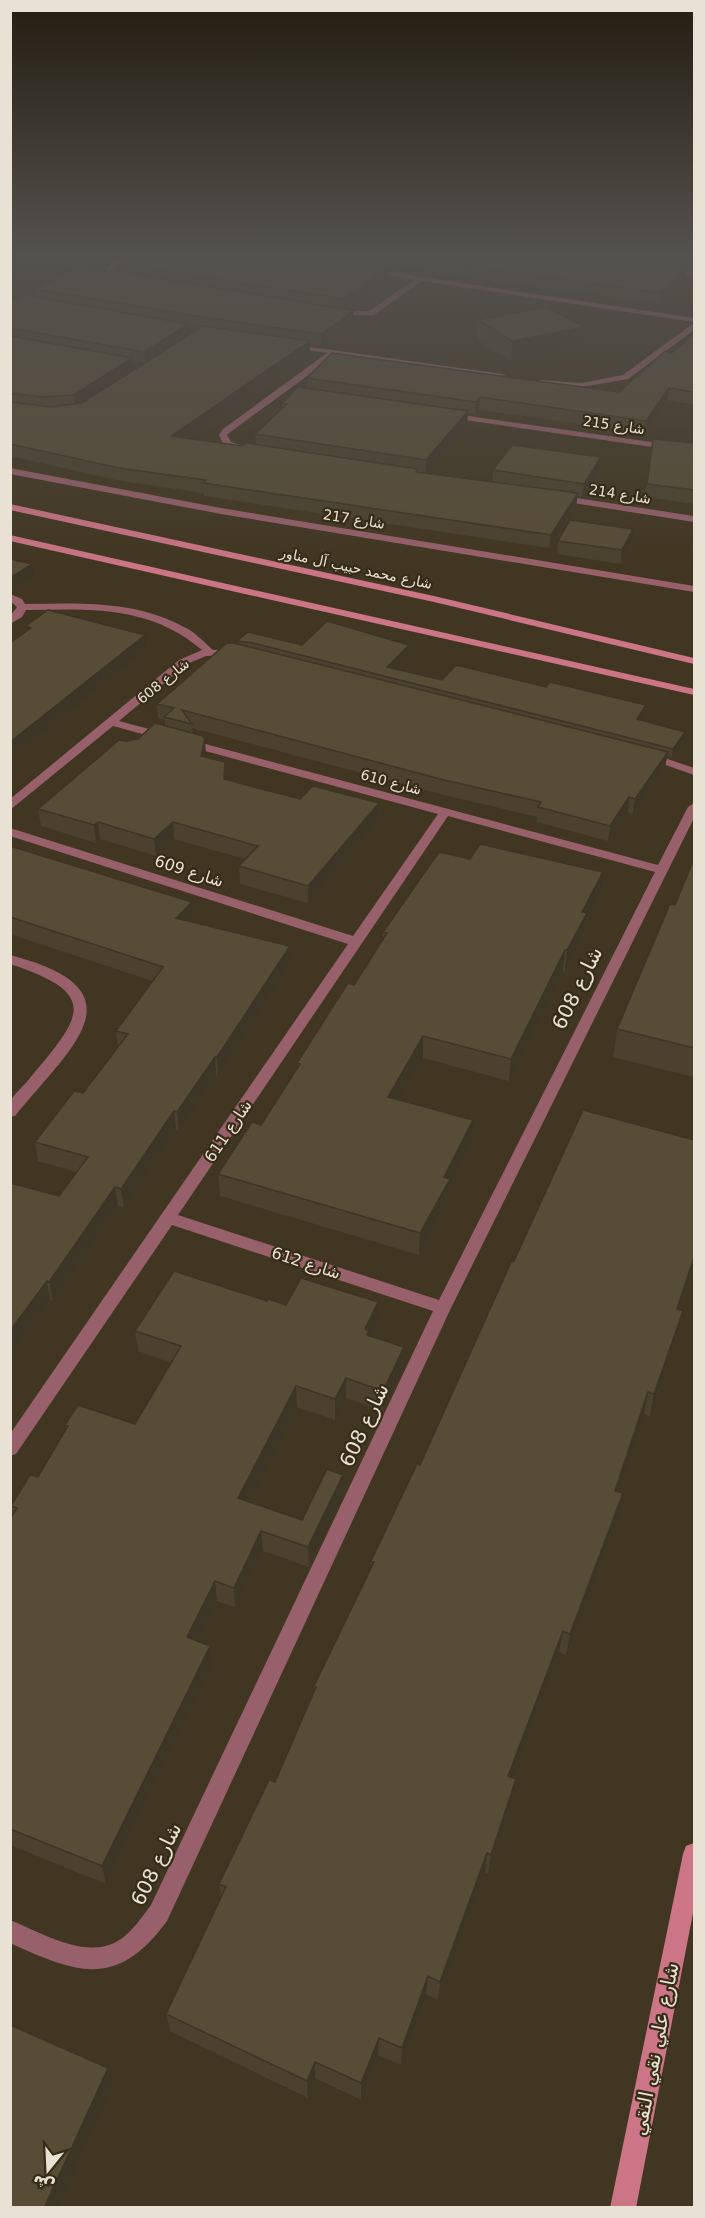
<svg xmlns="http://www.w3.org/2000/svg" width="705" height="2218" font-family="'DejaVu Sans','Noto Sans Arabic',sans-serif">
<style>
.built{fill:#493b1f}
.lines{fill:none;stroke-linecap:round;stroke-linejoin:round}
.street{fill:#97606b;fill-rule:evenodd}
.secondary{fill:#cb7587;fill-rule:evenodd}
.wall{fill:#4b412e;fill-rule:evenodd}
.shaded-wall{fill:#3d3526}
.building{fill:#574c36;stroke:#3d3526;stroke-width:1.5}
.labels{text-anchor:middle;dominant-baseline:central;stroke-width:4.5;stroke-linejoin:round;paint-order:stroke}
.far-street-label{font-size:14px;fill:#e8e1d4;stroke:#362c17}
.street-label{font-size:16px;fill:#e8e1d4;stroke:#362c17}
.near-street-label{font-size:20px;fill:#e8e1d4;stroke:#362c17}
</style>
<rect width="100%" height="100%" fill="#413621"/>
<path class="built" d="M10 255H113L84 270 11 258Z"/>
<g class="lines">
<path class="street" d="M127 255H135L114 266 109 272 123 278V280L103 274 110 264Z
M665 268 694 272V276L663 271Z
M369 269 694 318V322L422 281 374 315 332 316 335 312 369 311 414 280 367 272Z
M691 325H694V330L628 379 582 387 541 384 537 382 541 380 582 383 623 375Z
M289 344 502 374 506 376 502 378 336 355 229 433 227 435 231 442 249 448V452L224 446 219 435 223 429 327 353 292 348 288 346Z
M447 413 694 448V453L444 417 443 415Z
M10 468 221 508 694 586V592L221 514 10 474Z
M557 495 694 516V522L554 500V496Z
M10 594 22 599 25 604C78 603 136 600 184 627 195 632 204 642 213 650L237 649 242 652 237 655 206 656 187 664 119 721 658 865 688 807 694 803V818L451 1308 167 1921C117 1989 78 1974 10 1943V1920C40 1932 84 1959 116 1942 131 1934 141 1918 151 1905L433 1311 172 1225 16 1454 10 1456V1434L348 944 10 836V828L353 936 438 814 113 726 10 810V799L179 660 202 650C149 605 91 609 26 610L22 617 10 624V616L17 607 10 601ZM448 816 655 872 439 1300 178 1215Z
M647 752 694 768V775L643 757V753Z
M10 955C146 990 71 1047 15 1116L10 1117C10 1113 10 1107 10 1103 12 1095 25 1085 30 1078 82 1016 101 994 10 964Z"/>
<path class="secondary" d="M10 504 434 596 694 658V664L434 602 10 510Z
M10 535 694 689V695L10 541Z
M694 1843V1908L636 2208H610L683 1854 686 1846Z"/>
</g>
<path class="wall" d="M139 255H694L687 268 685 277 659 304 401 268 397 270 388 269V277L343 309 354 322 321 345 310 344V353L186 438 242 446 256 444 255 434 282 408V403L307 388V378L619 392 672 353 694 334V405L667 400 645 433 479 410 475 415 468 413 467 423 426 472H418L493 482V470H599L582 497 577 496 576 506 549 548 204 496V493L121 481 10 456V299L16 300 37 297 36 289 108 272H123L122 264ZM188 326 199 328 189 335ZM132 361 144 363 133 370Z
M478 320 584 327 583 348 511 361 477 340Z
M653 439 694 443V504L645 497Z
M558 541 632 542 621 564 557 554Z
M237 641 409 652 393 668 442 680 546 687 646 705 645 712 640 720 685 732 684 739 672 757 667 756 665 767 633 814 628 812 608 841 537 822V817L444 795 192 728 193 733 206 756V757L226 779 300 799 379 803 378 821 308 903 240 884 239 866 245 859 174 839 156 856 100 839 96 843 41 826 38 809 138 739 165 726V720L158 718 157 704 237 644Z
M10 846 192 902 193 920 192 922 290 946V964L218 1076 216 1075 179 1131 176 1130 124 1207 118 1206 53 1301 50 1300 10 1355 59 1196 77 1172 38 1161 35 1142 83 1093 118 1047 116 1031 152 981 10 934Z
M694 859V1077L613 1057 617 1029 675 905Z
M601 893 586 921 584 934 565 972 563 971 509 1081 423 1058 398 1100 472 1142 449 1187 448 1201 419 1255 220 1196 218 1174 261 1125 297 1068V1063L354 985 383 940V932Z
M694 1140V1266L680 1310 678 1333 650 1416 644 1414 618 1492 619 1515 566 1655 559 1652 512 1777 516 1779 513 1799 488 1874 485 1872 438 2000 426 1994 401 2065 378 2055 361 2100 315 2078 308 2098 170 2031 166 2014 221 1897 219 1884 275 1782 315 1691 314 1686 371 1569V1561L420 1465 514 1261Z
M267 1301 286 1305 378 1302V1323L371 1336 404 1347V1368L383 1411 346 1398 335 1420 297 1407 248 1501 302 1520 343 1475V1495L309 1567 263 1551 235 1607 217 1601 197 1641 210 1646 212 1665 106 1884 10 1845V1519L13 1514 11 1506 38 1477 66 1429 65 1425 135 1424 171 1363 138 1351 135 1331Z"/>
<path class="shaded-wall" d="M690 255H694V261L687 268 685 277 659 304 661 293 686 267 687 258Z
M401 257V268L397 270V260Z
M388 266V277L343 310V299Z
M354 311V322L321 345V334Z
M188 324 189 335 145 364 144 352Z
M584 327 583 348 511 361 512 341Z
M310 341V353L171 448V436Z
M132 358 133 370 75 407 74 395Z
M669 388 667 400 645 433 646 421Z
M480 397 479 410 475 415 476 402Z
M468 411 467 423 426 472V460Z
M601 457 599 470 582 497 584 484Z
M578 493 576 506 549 548 551 535Z
M633 529 632 542 621 564 622 550Z
M32 564 34 575 10 591V578Z
M145 635 146 649 10 758V742Z
M409 645V652L387 674V667Z
M646 705 645 712 636 726 637 719Z
M685 732 684 739 672 757 673 749Z
M205 739 206 756 202 773 201 756Z
M668 752 665 767 633 814 635 799Z
M629 797 628 812 608 841 610 826Z
M379 803 378 821 308 903V886Z
M98 822 100 839 96 843 94 825Z
M173 822 174 839 156 856 154 839Z
M603 872 601 893 586 921 584 934 565 972 567 950 582 912Z
M192 902 193 920 178 936 176 918Z
M290 946V964L218 1076 217 1057Z
M565 950 563 971 509 1081 511 1059Z
M423 1036V1058L387 1119 388 1097Z
M215 1057 216 1075 179 1131 177 1112Z
M174 1111 176 1130 124 1207 121 1189Z
M473 1120 472 1142 449 1187 448 1201 419 1255 420 1233 444 1177Z
M115 1187 118 1206 53 1301 49 1282Z
M694 1257V1266L672 1332 677 1309Z
M47 1281 50 1300 10 1355V1331Z
M378 1302V1323L369 1340 365 1329Z
M683 1311 678 1333 650 1416 654 1394Z
M404 1347V1368L383 1411V1391Z
M346 1378V1398L335 1420V1399Z
M296 1386 297 1407 240 1518 238 1498Z
M648 1392 644 1414 611 1513 615 1491Z
M343 1475V1495L309 1567 308 1547Z
M623 1493 619 1515 566 1655 570 1634Z
M261 1531 263 1551 235 1607 234 1588Z
M215 1581 217 1601 189 1657 187 1637Z
M563 1631 559 1652 505 1796 508 1776Z
M210 1646 212 1665 106 1884 102 1866Z
M516 1779 513 1799 488 1874 491 1855Z
M487 1853 485 1872 438 2000 440 1982Z
M428 1976 426 1994 401 2065 402 2048Z
M379 2038 378 2055 361 2100V2083Z
M315 2062V2078L308 2098 307 2081Z
M108 2068 113 2085 57 2208H44Z"/>
<path class="building" d="M139 255H318L388 266 343 299 122 264Z
M367 255H610L687 266 661 293 401 257 397 260Z
M666 255H690L687 258Z
M78 267 108 272 111 270 354 311 321 334 202 317 36 289Z
M25 295 188 324 144 352 10 328V299L16 300Z
M547 307 584 327 512 341 478 320Z
M203 326 310 341 171 436 242 446 246 443 418 469 416 472 578 493 551 535 203 483 206 480 119 468 10 444V402L51 407 82 403Z
M694 334V392L669 388 646 421 480 397 476 402 307 378 332 353 619 392 665 351 672 353Z
M10 336 132 358 74 395 43 397 10 393Z
M298 387 468 411 426 460 255 434 287 404 282 403Z
M653 439 694 443V490L647 484Z
M512 445 601 457 584 484 493 470Z
M570 520 633 529 622 550 558 541Z
M10 559 32 564 10 578Z
M48 610 145 635 10 742V643L31 628 26 626Z
M327 621 409 645 387 667 442 680 456 665 546 687 550 682 646 705 637 719 685 732 673 749 253 643 237 641 248 632 302 645Z
M227 643H234L668 752 635 799 629 797 610 826 538 807 541 802 444 780 182 710 192 724 164 717 174 708 157 704Z
M155 723 203 736 205 739 201 756 225 762 224 779 300 799 313 786 379 803 308 886 239 866 258 846 173 822 154 839 98 822 94 825 38 809 119 740 126 741 138 739Z
M480 844 603 872 582 912 587 913 567 950H565L511 1059 423 1036 388 1097 473 1120 444 1177 450 1179 420 1233 218 1174 252 1122 261 1125 300 1064 297 1063 348 983 354 985 387 933 383 932 439 852 470 859Z
M10 846 192 902 176 918 290 946 217 1057H215L177 1112 174 1111 121 1189 115 1187 49 1282 47 1281 10 1331V1183L59 1196 88 1157 35 1142 74 1091 83 1093 128 1034 116 1031 163 967 10 917Z
M694 859V1048L617 1029 670 904 675 905Z
M583 1110 694 1140V1257L677 1309 683 1311 654 1394 648 1392 615 1491 623 1493 570 1634 563 1631 508 1776 516 1779 491 1855 487 1853 440 1982 428 1976 402 2048 379 2038 361 2083 315 2062 307 2081 166 2014 226 1887 219 1884 269 1780 275 1782 316 1687 314 1686 374 1562 371 1561 417 1464 420 1465 512 1260 514 1261Z
M174 1271 267 1301 268 1299 286 1305 301 1278 378 1302 365 1329 369 1331 367 1335 404 1347 383 1391 346 1378 335 1399 296 1386 238 1498 302 1520 327 1469 343 1475 308 1547 261 1531 234 1588 215 1581 187 1637 210 1646 102 1866 10 1829V1519L17 1508 11 1506 30 1475 38 1477 68 1426 65 1425 78 1405 135 1424 181 1346 135 1331Z
M10 2025 108 2068 44 2208H10Z"/>
<linearGradient id="sky" x2="0" y2="1"><stop stop-color="#241e12"/><stop offset="0.45" stop-color="#54524e"/><stop offset="1" stop-color="#54524e" stop-opacity="0"/></linearGradient>
<rect width="705" height="566" fill="url(#sky)"/>
<g class="labels">
<g class="far-street-label">
<text transform="translate(614 425) rotate(8)">شارع 215</text>
<text transform="translate(620 494) rotate(9)">شارع 214</text>
<text transform="translate(354 519) rotate(9)">شارع 217</text>
<text transform="translate(356 568) rotate(12)">شارع محمد حبيب آل مناور</text>
<text transform="translate(163 681) rotate(-39)">شارع 608</text>
<text transform="translate(391 782) rotate(15)">شارع 610</text>
</g>
<g class="street-label">
<text transform="translate(189 871) rotate(18)">شارع 609</text>
<text transform="translate(228 1131) rotate(-56)">شارع 611</text>
<text transform="translate(306 1263) rotate(18)">شارع 612</text>
</g>
<g class="near-street-label">
<text transform="translate(577 988) rotate(-64)">شارع 608</text>
<text transform="translate(364 1425) rotate(-65)">شارع 608</text>
<text transform="translate(156 1864) rotate(-64)">شارع 608</text>
<text transform="translate(655 2049) rotate(-79)">شارع علي نقي النقي</text>
</g>
</g>
<rect width="705" height="2218" fill="none" stroke="#e8e1d4" stroke-width="24"/>
<g transform="translate(48 2170) rotate(198)" stroke="#362c17" stroke-width="4.5" paint-order="stroke">
<path d="M0-4.5L10 22L0 15L-10 22Z" fill="#e8e1d4"/>
<text y="-9" font-size="16" font-weight="bold" text-anchor="middle" fill="#e8e1d4">ش</text>
</g>
</svg>
